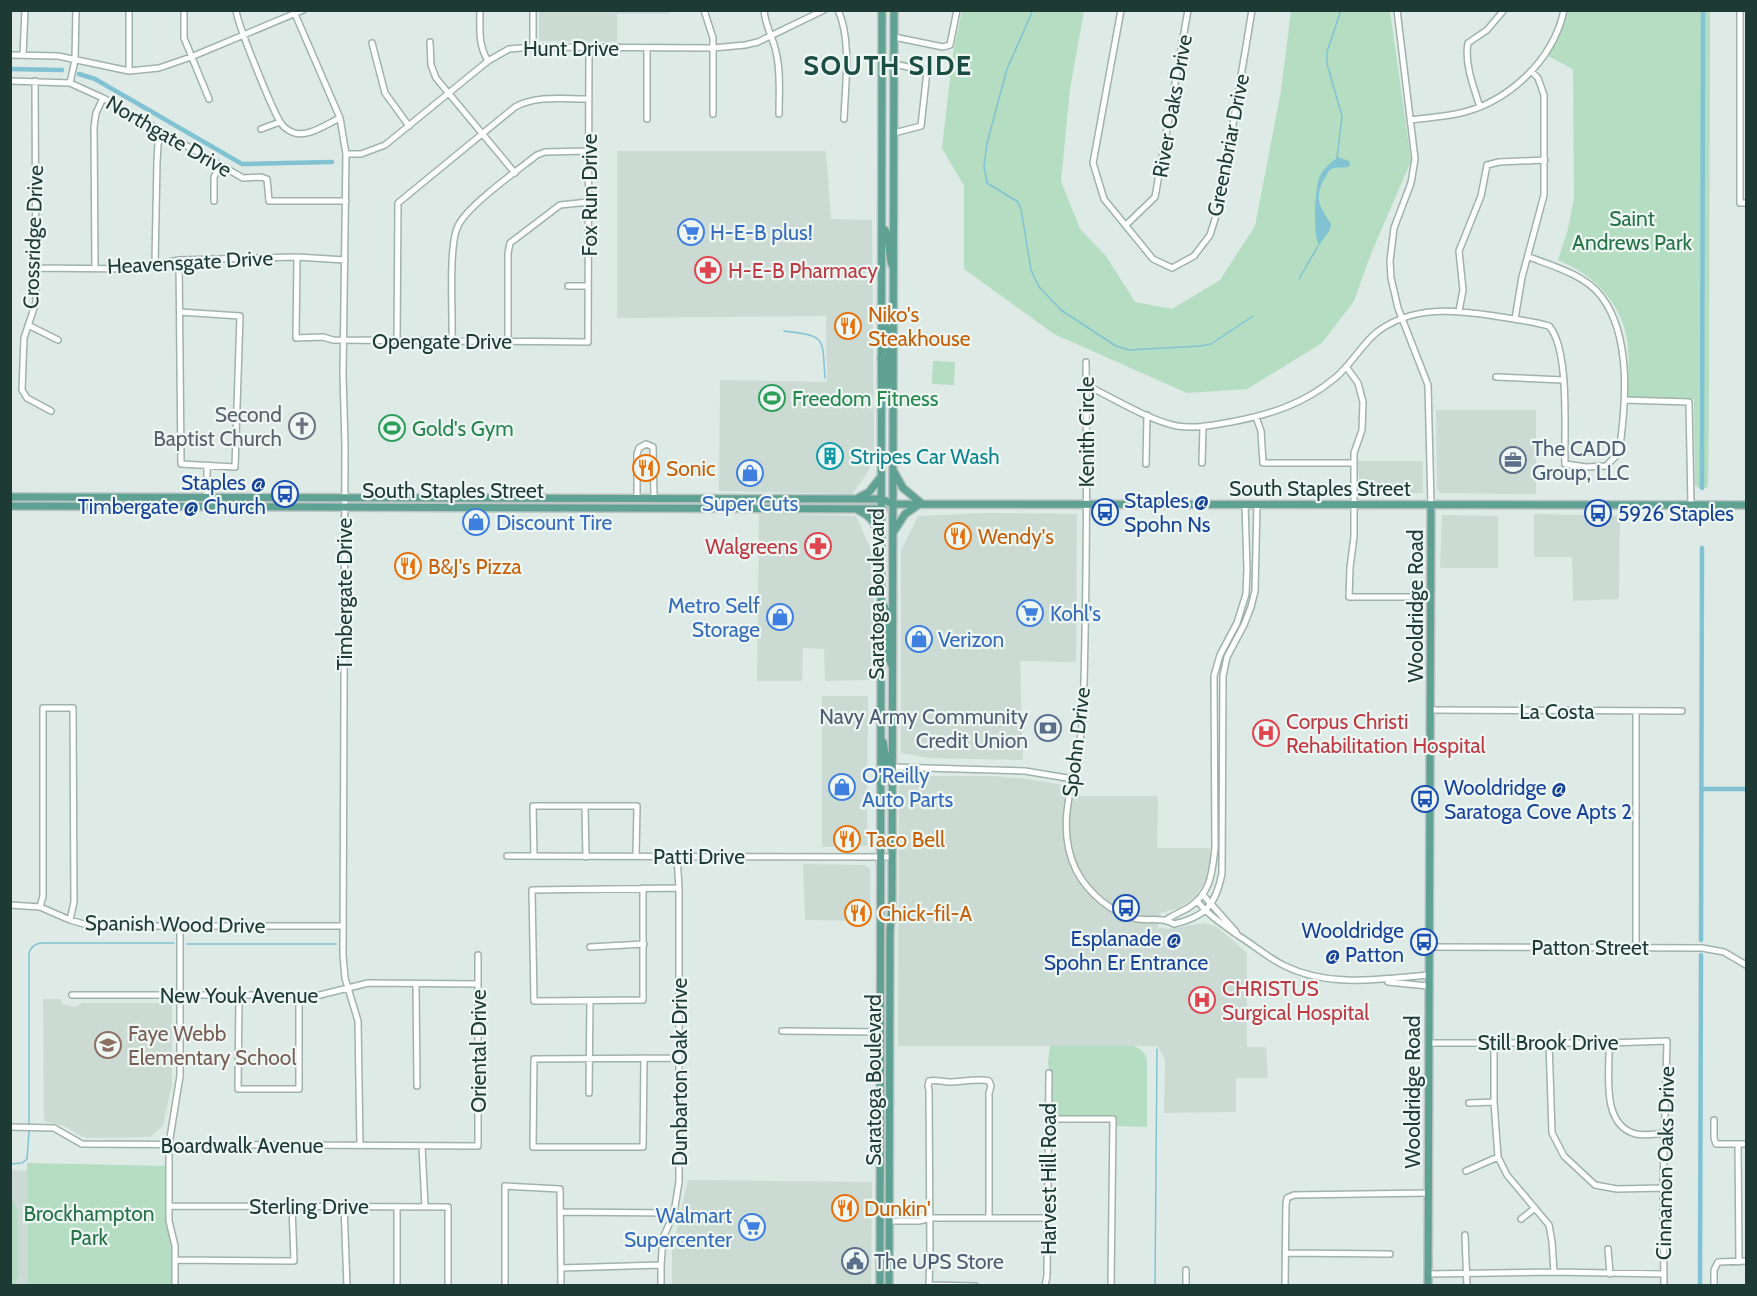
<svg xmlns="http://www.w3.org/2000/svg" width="1757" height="1296" font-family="Cabin,sans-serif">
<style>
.built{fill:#ccdad4}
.green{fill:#b5ddc1}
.water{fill:#81c3d3}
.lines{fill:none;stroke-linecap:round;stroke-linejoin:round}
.stream{stroke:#81c3d3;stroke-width:1.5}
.canal{stroke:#81c3d3;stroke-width:4.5}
.minor-casing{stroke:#a0b2ac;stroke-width:8}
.major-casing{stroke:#bcc4c2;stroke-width:10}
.minor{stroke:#fff;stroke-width:5}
.major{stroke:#5fa294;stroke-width:7}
.labels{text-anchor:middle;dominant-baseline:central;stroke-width:4.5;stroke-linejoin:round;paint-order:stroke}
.street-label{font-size:21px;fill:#1e3a34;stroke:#eef7f3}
.park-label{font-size:21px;fill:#277348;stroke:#eef7f3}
.shop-label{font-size:21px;fill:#366cbe;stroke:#eef7f3;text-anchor:start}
.health-label{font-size:21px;fill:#be3a42;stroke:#eef7f3;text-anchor:start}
.food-label{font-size:21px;fill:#c56008;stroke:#eef7f3;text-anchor:start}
.leisure-label{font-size:21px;fill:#27864d;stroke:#eef7f3;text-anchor:start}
.worship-label{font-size:21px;fill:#5b616d;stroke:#eef7f3;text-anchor:end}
.service-label{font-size:21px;fill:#4e5e75;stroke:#eef7f3;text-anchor:start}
.culture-label{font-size:21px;fill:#0d838f;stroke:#eef7f3;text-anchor:start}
.transit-label{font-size:21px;fill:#164399;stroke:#eef7f3;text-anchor:start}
.education-label{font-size:21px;fill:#785e54;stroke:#eef7f3;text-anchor:start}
.district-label{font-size:27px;font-weight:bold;letter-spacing:1.5px;fill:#1a4d43;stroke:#eef7f3}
</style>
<rect width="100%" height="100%" fill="#ddeae5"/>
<path class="built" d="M669 10 670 14H617V42L539 41V11Z
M617 151H826L831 219 872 220 874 455 868 472 852 494 719 491 720 380 827 382 826 316 617 318Z
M1436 410H1536V494L1440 493 1437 488Z
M1358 461H1423V493H1360Z
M759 513 856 516 870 547 874 564 873 680 825 681 824 649 803 648 802 681H757Z
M988 513 1077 514 1076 662 1020 661 1023 760 930 758 901 753V551L918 516Z
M1534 514 1620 516 1619 599 1573 601 1572 557H1534Z
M1442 515 1498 516V568H1440Z
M822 696H868L867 846 822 847Z
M899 776H993L1028 779 1063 785 1061 796H1158L1157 848H1210V863L1209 876 1195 897 1179 908 1160 913 1158 928 1169 929 1204 923 1216 926 1247 953V1047H1266L1268 1078H1236V1112L1164 1113 1165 1059 1157 1046H898Z
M803 864 864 865 870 868 871 921 805 920Z
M43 999H60L63 1004 75 1007 82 1003H172V1084L163 1126 150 1137 87 1138 79 1135 64 1126 44 1121Z
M10 1170 27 1171 28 1285H11Z
M688 1180 872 1182 871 1285H672V1250Z"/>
<path class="green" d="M962 11H1084L1070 89 1061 181 1080 229 1106 256 1135 302 1172 309 1220 280 1255 226 1281 91 1291 11H1390L1411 161 1371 254 1354 301 1322 343 1247 389 1187 393 1054 334 964 269V186L942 148 953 53Z
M1567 11H1710L1709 422 1708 486 1706 488H1699L1695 485 1694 399 1628 397C1628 380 1629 363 1628 346 1624 305 1595 275 1558 260L1568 229 1574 199 1573 69 1548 56 1558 36Z
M933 361 955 362 954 385 932 384Z
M1050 1046H1134L1142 1050 1147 1058V1127L1118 1126 1102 1116 1053 1115 1051 1112 1052 1084 1048 1063Z
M27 1163 166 1166V1215L172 1254V1285H28Z
M10 1195 18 1210V1276L15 1285H11Z"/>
<path class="water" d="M1338 157 1349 161 1350 166C1344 169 1337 166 1331 169 1328 171 1328 173 1326 176 1313 198 1319 205 1331 224L1330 230 1319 245C1313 235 1314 184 1321 174 1325 167 1332 162 1338 157Z"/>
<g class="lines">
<path class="stream" d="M1033 10 1007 69 987 143 984 166 987 183 1018 202 1021 209 1031 270 1039 287 1061 310 1116 346 1129 350 1200 346 1211 344 1253 316
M1337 158 1342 116 1327 64V52L1341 10
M1299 279 1318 246
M784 331C827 336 822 337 825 378
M187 944H336
M29 1126V953C31 947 34 944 41 943H174
M10 1164 22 1163 27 1159 29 1131
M1155 1286 1157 1049"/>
<path class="canal" d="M10 69 62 70
M79 74 95 79 242 164 332 162
M1702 488 1703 10
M1701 789H1746
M1701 940 1702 548
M1700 1286 1701 955"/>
<defs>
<path id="minor" d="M184 10V38L209 99
M236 10C237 23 273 112 281 123 283 127 288 130 292 132 306 139 327 124 340 118
M480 10C480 29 478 45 488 61
M704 10 713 38V114
M764 10C765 26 773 37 776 52 781 72 779 94 779 114
M838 10C852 40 845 87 844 119
M1121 10 1093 163 1104 199 1153 259 1172 268 1194 256 1210 235 1220 203 1252 10
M1397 10 1415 159 1411 183 1394 228 1390 261 1391 278 1398 308 1428 385 1431 505
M1740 10V203H1746
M295 14 340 118 346 154 343 374 345 445 343 955 345 978 358 1021 360 1146
M894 37 943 47 950 45 957 10
M430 42 431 65 436 78 515 173
M372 43 385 93 409 126
M533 47V10
M10 55 58 56 129 71 159 68 191 57 303 10
M23 55 25 10
M129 71V10
M10 81 70 83 103 98 243 178 261 177 267 179 269 201H346
M35 81 36 302 24 338 22 390 27 398 51 411
M70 83 75 60 76 10
M1480 107C1474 88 1464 63 1468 43L1487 30 1504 10
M647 119V48
M1410 120C1425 118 1441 117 1456 114 1506 104 1553 62 1564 10
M261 129 280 122
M894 133 921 126 927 71 894 64
M346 154H361L385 145 488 61 509 49 533 47 713 48 745 45 758 42 824 10
M214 201V177L220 165
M1126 225 1155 197 1188 10
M297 257 296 338 323 337 333 340 588 342 589 47
M179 260 181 464 235 467 240 316 180 312
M155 263 157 162 158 144 163 132
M95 267 94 127 96 113 103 98
M36 268 133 269 179 260 297 257 345 260
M568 286H588
M1459 311 1463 290 1459 251 1481 196 1487 165 1499 162 1545 160
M1515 319 1522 277 1544 195V95L1538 78 1531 71
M28 325 58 340
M452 340C453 315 448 245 458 226 467 206 518 170 537 155L545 152 589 151
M397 341 398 203 515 107C536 95 564 99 589 99
M508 341V253L510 243 560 205 589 202
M1086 362C1087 479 1087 596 1083 713 1082 765 1051 819 1076 870 1088 893 1112 914 1138 919 1151 921 1162 917 1174 924 1205 917 1216 905 1222 873L1223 676 1227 657 1244 625 1251 607 1255 591 1257 504
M1347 368 1358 383 1363 402 1362 430 1354 453V536L1350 568 1349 597H1431
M1496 377 1563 380
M1086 385C1113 398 1148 420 1177 426 1196 429 1213 425 1231 422 1269 415 1304 404 1335 378 1351 365 1362 344 1377 332 1413 305 1455 310 1495 316 1513 319 1532 321 1549 326 1570 350 1564 430 1565 464L1586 467 1606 466 1619 453C1626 405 1632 336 1601 296 1585 275 1553 266 1529 257
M1624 400 1689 402 1691 506
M1256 417 1261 431 1263 463H1354
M1202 463 1203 427
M1146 464 1147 415
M207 498V466
M637 498V454L639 448 646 444 653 447 654 498
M1431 710 1682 711
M1636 711V948
M892 767 1025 771 1073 779
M585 807 586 857
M507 856 892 857
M534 856 533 806H637L636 856
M643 888V1000L534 1001 532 890 679 888
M1203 895 1236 932
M1197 901C1209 916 1224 925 1239 936 1255 946 1268 958 1285 966 1330 988 1381 979 1429 975
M10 905 40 907 70 920 91 926H343
M40 907 43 896V708H73L74 902 70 920
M1166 920C1173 915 1181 912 1188 908 1211 893 1212 874 1215 848L1214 676 1220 655 1237 623 1246 594 1247 570 1245 504
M590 947 644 944
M1430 947 1702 948 1724 952 1746 965
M1388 982 1428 986
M416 984 417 1086
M72 995H320L368 983 478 984
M239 995 238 1089H299V995
M782 1031 881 1032
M1494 1042V1102L1498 1157 1507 1175 1549 1225 1552 1242 1554 1272
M1549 1042 1552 1133 1564 1156 1595 1185 1617 1189 1663 1188
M1428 1043H1609L1667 1041 1663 1188 1664 1286
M1609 1043C1610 1072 1600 1125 1636 1134 1645 1136 1656 1134 1664 1133
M644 1058 643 1147H533L534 1059 678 1058
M589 1093 590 1001
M1469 1103 1494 1102
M1048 1119H1113L1111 1286
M1714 1120V1138L1716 1144H1746
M10 1127 54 1128 82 1144 478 1146V955
M1738 1144 1739 1262
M422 1146 425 1207
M1466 1171 1498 1157
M169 1206 448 1207V1286
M344 1206 347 1286
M397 1207V1286
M561 1212 674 1213
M889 1215H919L929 1218H1047
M1521 1219 1535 1208
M889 1221H919L927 1219
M1465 1235 1467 1286
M1608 1249 1610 1274
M1285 1253 1390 1254
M175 1260 294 1261 292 1206
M561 1268 661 1265
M1186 1270V1286
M1428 1274 1554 1272 1664 1274
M929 1285 975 1286
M175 1286V1246L169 1221V1144L180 1076V926
M505 1286V1186L560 1189 561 1286
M661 1286V1265L663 1238 674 1213 679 1182V888L677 856
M929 1286 930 1253 929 1090 928 1086 929 1081C936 1079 942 1082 949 1082 961 1082 979 1078 989 1081L991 1086 989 1093V1218
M1045 1286 1047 1276 1049 1073
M1285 1286 1286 1204 1287 1198 1294 1195 1428 1193
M1714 1286V1270L1718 1262 1746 1261"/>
<path id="major" d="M882 230H885C891 239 888 254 892 265
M883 320 887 329 886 349 893 357
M881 358H885L888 362V391L891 401
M894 472 903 488 921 503
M10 497 874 499H881L893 504 1746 505
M858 498 869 492 880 478
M10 506 883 509
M858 510C870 516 875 522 879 535
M894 531 905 514 921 503
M881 606H884L887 612V652L891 664
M883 742 887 764 892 767
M880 1286 882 10
M889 1286 890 930 892 905 894 10
M1428 1286 1431 505"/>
</defs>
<use href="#minor" class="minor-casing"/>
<use href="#major" class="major-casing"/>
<use href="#minor" class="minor"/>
<use href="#major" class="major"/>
</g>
<defs>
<symbol id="supermarket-ring" viewBox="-11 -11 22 22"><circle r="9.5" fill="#eef7f3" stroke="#3f7fe0" stroke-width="1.5"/><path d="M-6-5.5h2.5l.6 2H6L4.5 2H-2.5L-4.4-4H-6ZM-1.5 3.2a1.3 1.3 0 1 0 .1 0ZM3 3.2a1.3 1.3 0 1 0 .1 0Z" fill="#3f7fe0"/></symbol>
<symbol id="pharmacy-ring" viewBox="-11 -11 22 22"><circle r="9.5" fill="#eef7f3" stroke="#e0444e" stroke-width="1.5"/><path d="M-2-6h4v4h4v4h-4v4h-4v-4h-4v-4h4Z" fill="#e0444e"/></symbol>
<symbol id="restaurant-ring" viewBox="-11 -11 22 22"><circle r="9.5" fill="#eef7f3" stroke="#e8710a" stroke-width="1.5"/><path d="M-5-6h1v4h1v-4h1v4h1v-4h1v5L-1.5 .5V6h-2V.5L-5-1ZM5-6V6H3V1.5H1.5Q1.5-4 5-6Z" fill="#e8710a"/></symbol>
<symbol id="stadium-ring" viewBox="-11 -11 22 22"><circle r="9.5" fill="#eef7f3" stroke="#2e9e5b" stroke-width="1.5"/><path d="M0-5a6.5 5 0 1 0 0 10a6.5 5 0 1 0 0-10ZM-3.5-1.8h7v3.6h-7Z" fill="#2e9e5b"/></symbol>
<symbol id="church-ring" viewBox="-11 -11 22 22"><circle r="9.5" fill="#eef7f3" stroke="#6b7280" stroke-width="1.5"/><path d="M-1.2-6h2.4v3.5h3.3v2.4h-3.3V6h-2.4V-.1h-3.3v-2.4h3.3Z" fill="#6b7280"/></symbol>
<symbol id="building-ring" viewBox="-11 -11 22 22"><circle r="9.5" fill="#eef7f3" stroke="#0f9aa8" stroke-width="1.5"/><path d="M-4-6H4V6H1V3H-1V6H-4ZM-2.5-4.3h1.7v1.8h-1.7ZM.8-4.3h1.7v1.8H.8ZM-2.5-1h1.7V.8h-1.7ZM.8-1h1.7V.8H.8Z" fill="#0f9aa8"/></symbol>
<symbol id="office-ring" viewBox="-11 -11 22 22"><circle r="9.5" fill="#eef7f3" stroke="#5c6f8a" stroke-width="1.5"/><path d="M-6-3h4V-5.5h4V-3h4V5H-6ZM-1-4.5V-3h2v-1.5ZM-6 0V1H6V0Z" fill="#5c6f8a"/></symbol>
<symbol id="shop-ring" viewBox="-11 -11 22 22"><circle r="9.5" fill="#eef7f3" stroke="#3f7fe0" stroke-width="1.5"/><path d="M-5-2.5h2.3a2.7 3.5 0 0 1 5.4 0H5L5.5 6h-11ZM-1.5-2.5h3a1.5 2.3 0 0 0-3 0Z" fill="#3f7fe0"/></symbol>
<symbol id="bus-ring" viewBox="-11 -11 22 22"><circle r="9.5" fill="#eef7f3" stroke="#1a4fb4" stroke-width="1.5"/><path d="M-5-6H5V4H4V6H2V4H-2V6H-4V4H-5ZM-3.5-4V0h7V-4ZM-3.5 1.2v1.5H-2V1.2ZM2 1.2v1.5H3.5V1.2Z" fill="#1a4fb4"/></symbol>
<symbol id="bank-ring" viewBox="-11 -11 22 22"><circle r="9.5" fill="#eef7f3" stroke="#5c6f8a" stroke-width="1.5"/><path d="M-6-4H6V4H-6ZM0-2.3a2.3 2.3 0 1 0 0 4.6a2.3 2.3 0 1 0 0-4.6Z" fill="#5c6f8a"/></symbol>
<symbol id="hospital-ring" viewBox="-11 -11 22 22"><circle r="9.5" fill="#eef7f3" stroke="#e0444e" stroke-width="1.5"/><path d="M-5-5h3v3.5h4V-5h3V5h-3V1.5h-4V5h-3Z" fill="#e0444e"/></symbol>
<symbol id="school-ring" viewBox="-11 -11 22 22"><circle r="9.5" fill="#eef7f3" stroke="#8d6e63" stroke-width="1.5"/><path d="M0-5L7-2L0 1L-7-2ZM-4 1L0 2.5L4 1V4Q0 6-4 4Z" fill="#8d6e63"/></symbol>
<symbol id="civic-ring" viewBox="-11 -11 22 22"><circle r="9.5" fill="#eef7f3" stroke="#5c6f8a" stroke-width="1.5"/><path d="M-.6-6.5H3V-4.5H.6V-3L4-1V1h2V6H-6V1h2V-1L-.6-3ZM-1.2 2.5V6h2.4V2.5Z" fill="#5c6f8a"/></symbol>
</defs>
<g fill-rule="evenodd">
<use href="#supermarket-ring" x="676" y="217" width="30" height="30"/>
<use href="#pharmacy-ring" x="693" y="255" width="30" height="30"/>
<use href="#restaurant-ring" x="833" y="311" width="30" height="30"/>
<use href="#stadium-ring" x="757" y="383" width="30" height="30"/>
<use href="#church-ring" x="287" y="411" width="30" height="30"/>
<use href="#stadium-ring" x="377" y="413" width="30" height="30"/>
<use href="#building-ring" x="815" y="441" width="30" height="30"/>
<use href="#office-ring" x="1498" y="445" width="30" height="30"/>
<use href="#restaurant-ring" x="631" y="453" width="30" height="30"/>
<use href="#shop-ring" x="735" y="458" width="30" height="30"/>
<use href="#bus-ring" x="270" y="479" width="30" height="30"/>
<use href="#bus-ring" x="1090" y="497" width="30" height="30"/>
<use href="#bus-ring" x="1583" y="498" width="30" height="30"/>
<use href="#shop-ring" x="461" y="507" width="30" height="30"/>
<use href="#restaurant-ring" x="943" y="521" width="30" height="30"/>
<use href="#pharmacy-ring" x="803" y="531" width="30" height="30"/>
<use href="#restaurant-ring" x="393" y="551" width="30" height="30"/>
<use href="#supermarket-ring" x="1015" y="598" width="30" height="30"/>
<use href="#shop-ring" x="765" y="602" width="30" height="30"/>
<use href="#shop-ring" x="904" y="624" width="30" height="30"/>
<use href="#bank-ring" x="1033" y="713" width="30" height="30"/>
<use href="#hospital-ring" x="1251" y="718" width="30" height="30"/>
<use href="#shop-ring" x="827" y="772" width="30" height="30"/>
<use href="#bus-ring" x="1410" y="784" width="30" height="30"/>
<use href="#restaurant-ring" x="832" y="824" width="30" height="30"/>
<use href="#bus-ring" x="1111" y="893" width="30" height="30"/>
<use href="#restaurant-ring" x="843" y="898" width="30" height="30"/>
<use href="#bus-ring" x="1409" y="927" width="30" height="30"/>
<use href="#hospital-ring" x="1187" y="985" width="30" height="30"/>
<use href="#school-ring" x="93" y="1030" width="30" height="30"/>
<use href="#restaurant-ring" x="830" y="1193" width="30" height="30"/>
<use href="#supermarket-ring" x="737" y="1212" width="30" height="30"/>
<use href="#civic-ring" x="840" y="1246" width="30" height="30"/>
</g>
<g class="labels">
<g class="street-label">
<text x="571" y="48">Hunt Drive</text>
<text transform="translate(1172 106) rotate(-80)">River Oaks Drive</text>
<text transform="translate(169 136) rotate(30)">Northgate Drive</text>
<text transform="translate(1228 145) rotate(-79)">Greenbriar Drive</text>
<text transform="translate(589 195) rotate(-90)">Fox Run Drive</text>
<text transform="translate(33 237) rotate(-88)">Crossridge Drive</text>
<text transform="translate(190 262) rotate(-3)">Heavensgate Drive</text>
<text x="442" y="341">Opengate Drive</text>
<text transform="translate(1086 432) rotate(-90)">Kenith Circle</text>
<text x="1320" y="488">South Staples Street</text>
<text x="453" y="490">South Staples Street</text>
<text transform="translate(344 594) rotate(-90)">Timbergate Drive</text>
<text transform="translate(876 594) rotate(-90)">Saratoga Boulevard</text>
<text transform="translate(1415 606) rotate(-90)">Wooldridge Road</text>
<text x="1557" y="711">La Costa</text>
<text transform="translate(1076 742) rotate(-83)">Spohn Drive</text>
<text x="699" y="856">Patti Drive</text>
<text transform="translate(175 924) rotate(1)">Spanish Wood Drive</text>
<text x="1590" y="947">Patton Street</text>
<text x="239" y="995">New Youk Avenue</text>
<text x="1548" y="1042">Still Brook Drive</text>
<text transform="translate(478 1051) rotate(-90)">Oriental Drive</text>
<text transform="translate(679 1072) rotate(-90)">Dunbarton Oak Drive</text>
<text transform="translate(873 1080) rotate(-90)">Saratoga Boulevard</text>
<text transform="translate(1412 1092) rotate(-90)">Wooldridge Road</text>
<text x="242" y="1145">Boardwalk Avenue</text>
<text transform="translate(1665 1163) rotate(-89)">Cinnamon Oaks Drive</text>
<text transform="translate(1048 1179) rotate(-90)">Harvest Hill Road</text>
<text x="309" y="1206">Sterling Drive</text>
</g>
<g class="park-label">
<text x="1632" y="218">Saint<tspan x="1632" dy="24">Andrews Park</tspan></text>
<text x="89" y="1213">Brockhampton<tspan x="89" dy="24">Park</tspan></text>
</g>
<g class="shop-label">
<text x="710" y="232">H-E-B plus!</text>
<text x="750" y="503" text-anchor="middle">Super Cuts</text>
<text x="496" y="522">Discount Tire</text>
<text x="760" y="605" text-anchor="end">Metro Self<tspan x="760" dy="24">Storage</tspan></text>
<text x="1050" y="613">Kohl's</text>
<text x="938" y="639">Verizon</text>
<text x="862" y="775">O'Reilly<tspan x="862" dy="24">Auto Parts</tspan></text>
<text x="732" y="1215" text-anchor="end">Walmart<tspan x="732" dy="24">Supercenter</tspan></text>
</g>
<g class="health-label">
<text x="728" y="270">H-E-B Pharmacy</text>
<text x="798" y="546" text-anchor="end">Walgreens</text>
<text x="1286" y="721">Corpus Christi<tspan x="1286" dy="24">Rehabilitation Hospital</tspan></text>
<text x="1222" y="988">CHRISTUS<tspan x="1222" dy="24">Surgical Hospital</tspan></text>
</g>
<g class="food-label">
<text x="868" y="314">Niko's<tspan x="868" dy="24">Steakhouse</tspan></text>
<text x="666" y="468">Sonic</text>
<text x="978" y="536">Wendy's</text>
<text x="428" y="566">B&amp;J's Pizza</text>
<text x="866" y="839">Taco Bell</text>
<text x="878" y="913">Chick-fil-A</text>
<text x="864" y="1208">Dunkin'</text>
</g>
<g class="leisure-label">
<text x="792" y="398">Freedom Fitness</text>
<text x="412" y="428">Gold's Gym</text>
</g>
<g class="worship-label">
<text x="282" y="414">Second<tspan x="282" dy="24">Baptist Church</tspan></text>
</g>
<g class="service-label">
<text x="1532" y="448">The CADD<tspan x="1532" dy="24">Group, LLC</tspan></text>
<text x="1028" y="716" text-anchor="end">Navy Army Community<tspan x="1028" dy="24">Credit Union</tspan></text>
<text x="874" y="1261">The UPS Store</text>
</g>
<g class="culture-label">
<text x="850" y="456">Stripes Car Wash</text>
</g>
<g class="transit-label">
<text x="266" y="482" text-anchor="end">Staples @<tspan x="266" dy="24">Timbergate @ Church</tspan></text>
<text x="1124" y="500">Staples @<tspan x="1124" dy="24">Spohn Ns</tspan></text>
<text x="1618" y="513">5926 Staples</text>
<text x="1444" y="787">Wooldridge @<tspan x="1444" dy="24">Saratoga Cove Apts 2</tspan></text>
<text x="1404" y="930" text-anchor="end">Wooldridge<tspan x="1404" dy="24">@ Patton</tspan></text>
<text x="1126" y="938" text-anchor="middle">Esplanade @<tspan x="1126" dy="24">Spohn Er Entrance</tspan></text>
</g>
<g class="education-label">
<text x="128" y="1033">Faye Webb<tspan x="128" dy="24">Elementary School</tspan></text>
</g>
<g class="district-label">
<text x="888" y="65">SOUTH SIDE</text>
</g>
</g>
<rect width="1757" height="1296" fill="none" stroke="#1e3a34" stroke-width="24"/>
</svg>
